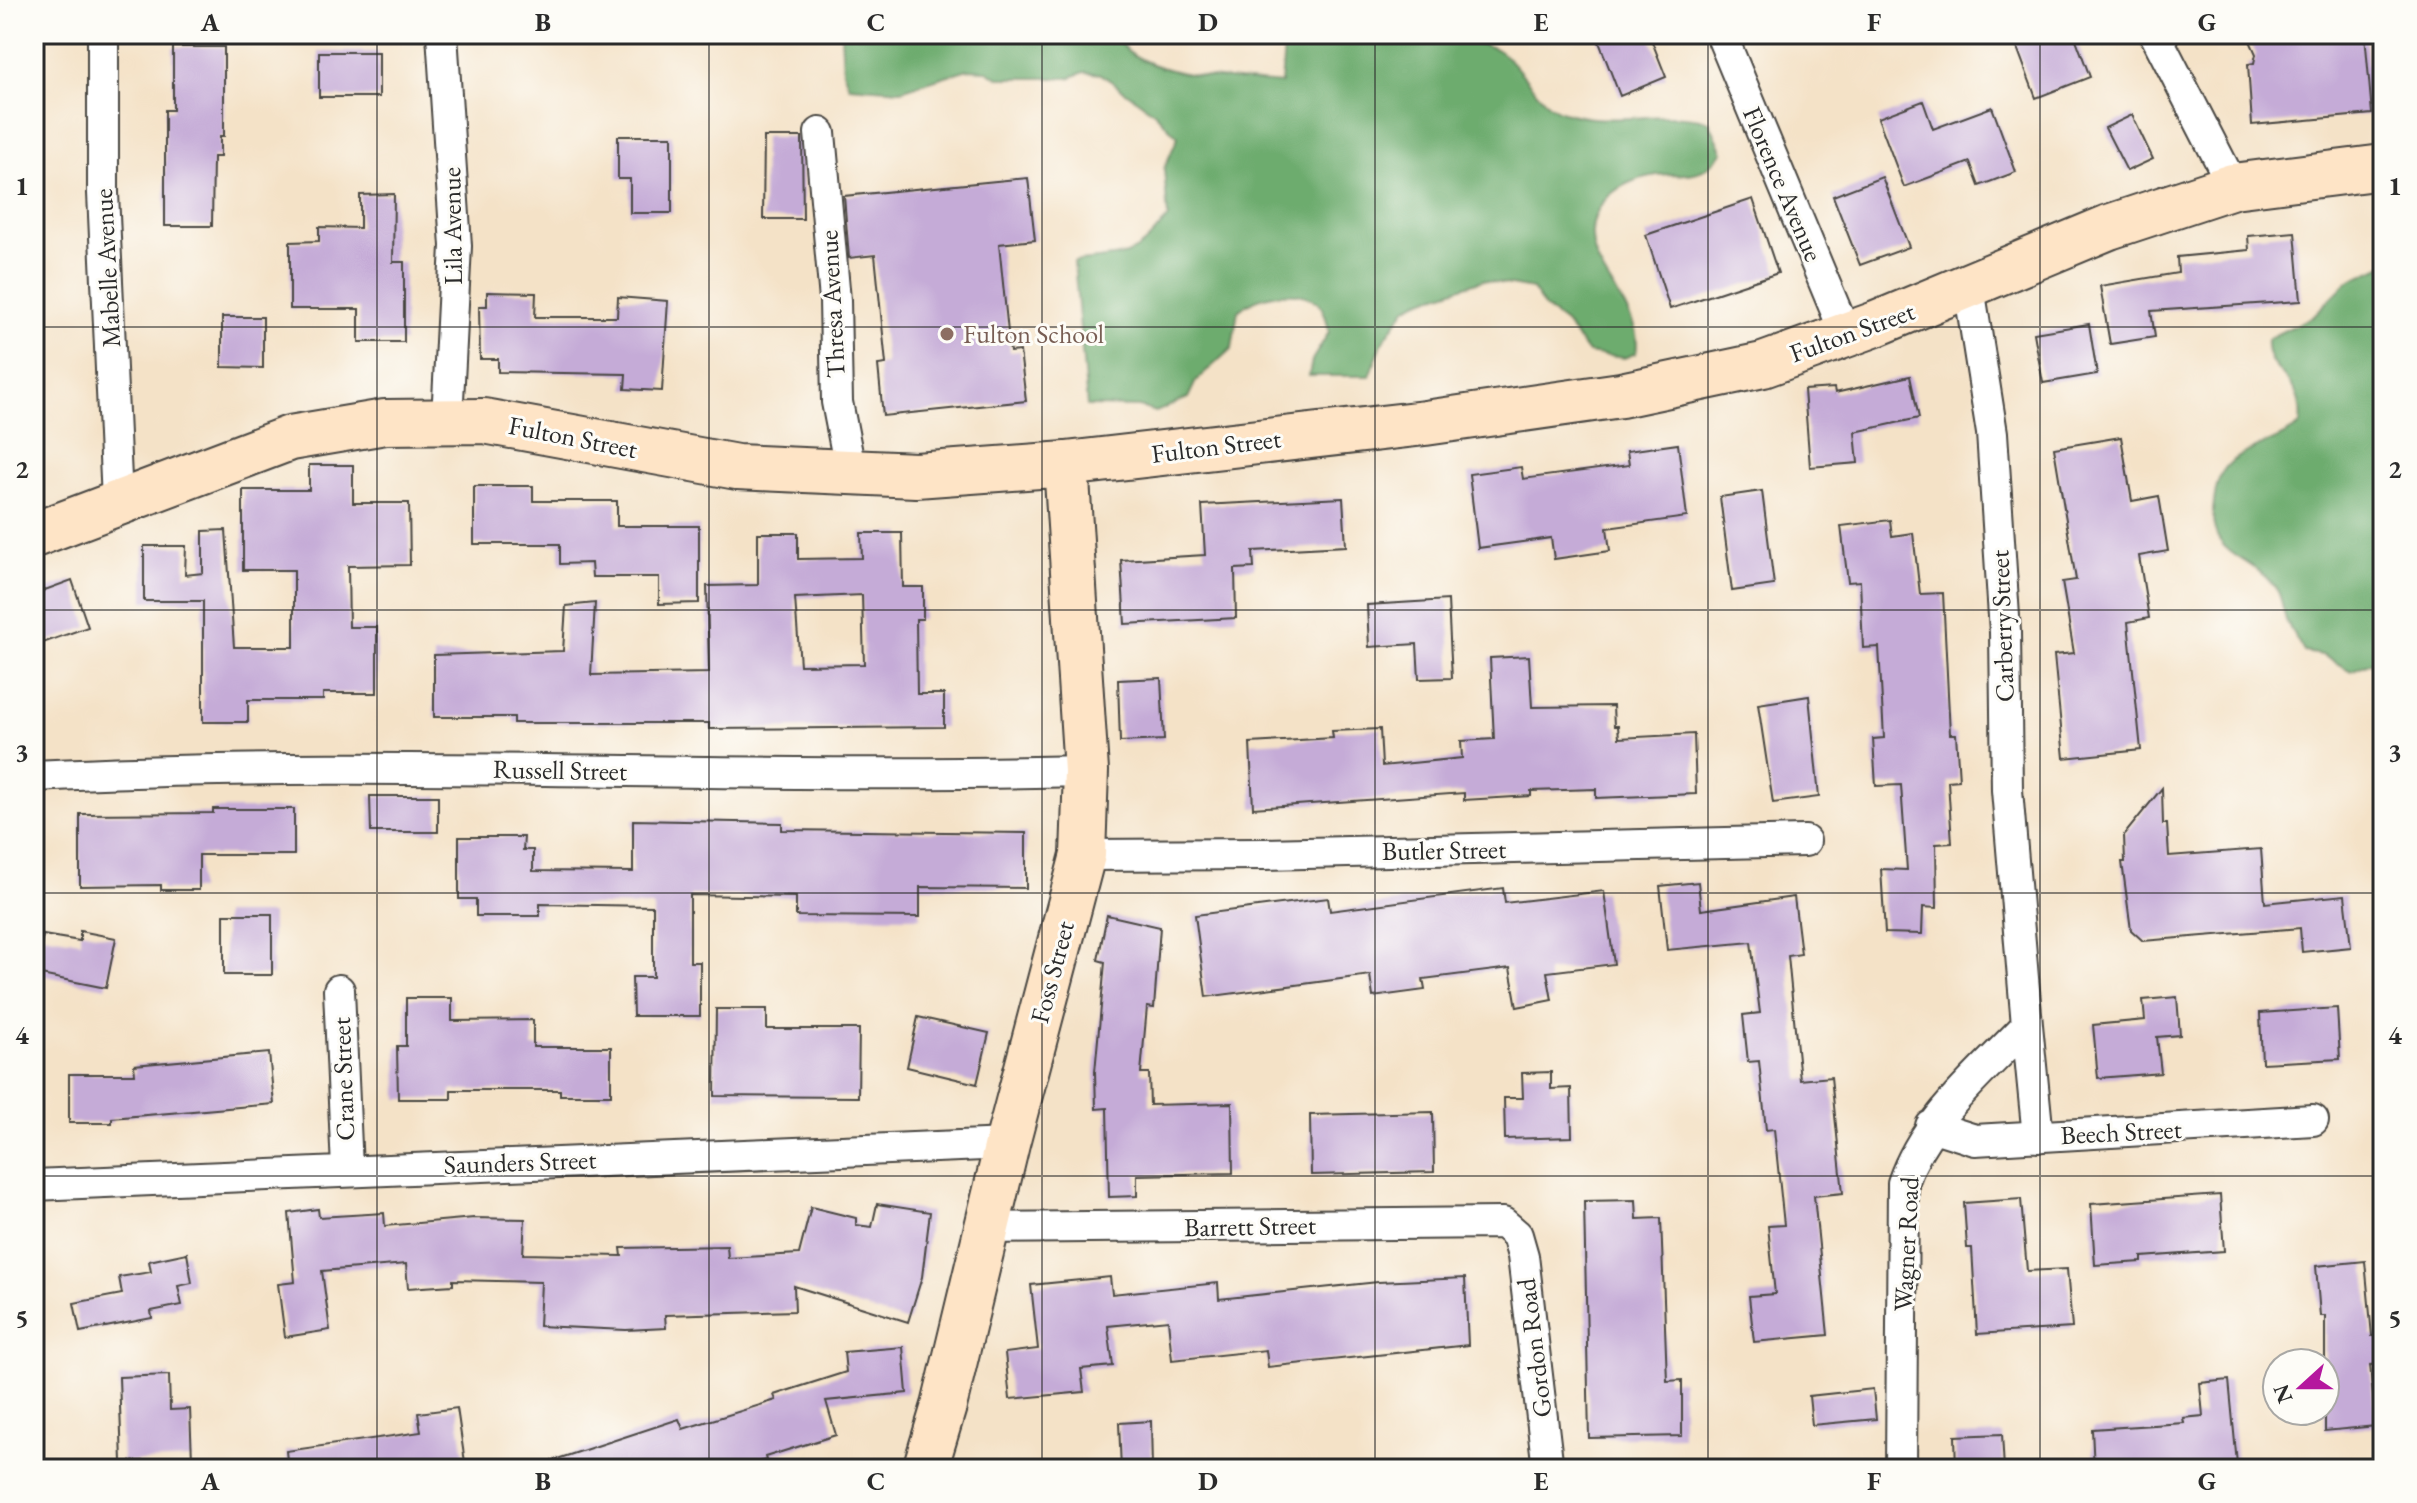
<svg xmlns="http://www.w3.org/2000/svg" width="2417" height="1503" font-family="'EB Garamond',serif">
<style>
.forest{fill:#6dac6e;stroke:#4c6c4c;stroke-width:2}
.building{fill:#c5abd7;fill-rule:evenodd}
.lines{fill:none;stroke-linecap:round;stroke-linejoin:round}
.street-casing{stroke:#494642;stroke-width:34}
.secondary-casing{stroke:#494642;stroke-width:48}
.street{stroke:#fff;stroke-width:30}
.secondary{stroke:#fee4c6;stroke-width:44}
.grid{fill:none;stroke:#2b2b2b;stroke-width:2;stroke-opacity:0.55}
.education-dot{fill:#8d6e63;stroke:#fdfcf7;stroke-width:3}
.labels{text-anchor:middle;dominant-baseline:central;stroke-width:6;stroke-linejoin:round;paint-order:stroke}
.street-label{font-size:26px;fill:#2b2b2b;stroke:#fdfcf7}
.education-label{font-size:26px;fill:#785e54;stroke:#fdfcf7;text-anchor:start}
.neatline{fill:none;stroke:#2b2b2b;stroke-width:3}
.grid-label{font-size:26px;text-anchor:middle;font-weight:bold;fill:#2b2b2b}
</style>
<rect width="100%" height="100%" fill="#fdfcf7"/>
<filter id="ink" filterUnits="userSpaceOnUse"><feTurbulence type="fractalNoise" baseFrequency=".0125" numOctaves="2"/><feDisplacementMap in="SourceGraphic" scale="16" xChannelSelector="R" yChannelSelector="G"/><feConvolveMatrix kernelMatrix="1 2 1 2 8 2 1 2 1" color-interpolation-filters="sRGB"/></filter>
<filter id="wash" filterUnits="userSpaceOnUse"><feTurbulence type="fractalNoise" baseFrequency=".006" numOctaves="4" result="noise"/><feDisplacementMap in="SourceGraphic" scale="32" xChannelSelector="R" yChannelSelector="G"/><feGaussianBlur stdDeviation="1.8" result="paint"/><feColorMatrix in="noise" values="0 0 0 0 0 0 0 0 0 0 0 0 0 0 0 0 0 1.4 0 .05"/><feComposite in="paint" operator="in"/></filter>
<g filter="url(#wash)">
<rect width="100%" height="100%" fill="#f4e2c7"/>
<path class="forest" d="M841 34H1115C1134 79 1238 79 1281 84L1285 34H1420L1429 39C1449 41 1478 40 1496 49 1521 63 1537 104 1563 112 1611 128 1662 108 1709 121L1723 152C1714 162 1708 170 1694 173 1683 176 1669 173 1657 175 1612 182 1579 212 1597 259 1609 290 1643 319 1636 353L1624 358 1588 353 1565 323 1545 308 1532 289 1483 280 1419 301 1407 307 1383 341 1370 376H1309L1312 360 1329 332C1327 322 1325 309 1317 302 1295 286 1256 295 1238 311L1232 348 1196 381 1188 398 1156 412 1139 407 1087 406 1074 262C1128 254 1133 262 1168 217L1164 169 1178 137 1155 113 1101 74 1085 72 1068 78H999L985 70 968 69 901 90 849 86 843 71Z
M2383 265V657L2351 671 2322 655 2304 652C2298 641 2291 631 2286 620 2283 611 2282 598 2277 590 2252 553 2205 559 2214 502 2216 487 2218 474 2230 463 2250 446 2279 442 2300 425 2306 374 2264 378 2267 339L2312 317 2347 282Z"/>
<g id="blocks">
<path class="building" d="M1596 34H1649L1666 77 1620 96Z
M2012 34H2074L2090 77 2036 98Z
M2247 34H2365L2372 114 2252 125 2248 64 2254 63 2256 54Z
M173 47H224V136H220V157H213L212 226H165V110H173Z
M319 52H379V97H319Z
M1923 101 1933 129 1992 107 2016 172 1979 186 1970 162 1904 187 1878 118Z
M2132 115 2153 159 2127 171 2105 128Z
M618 136H672V213H630V179H618Z
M764 137H802L803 219H763Z
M1882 177 1909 247 1860 265 1833 196Z
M1028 178 1035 240 999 244 1010 352 1020 351 1026 401 883 416 878 365 886 364 875 255 849 258 844 196Z
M394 194 393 262H404V342H359V309H290V242L319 241V227L360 228V195Z
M1753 199 1778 273 1670 309 1646 235Z
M2295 232 2301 301 2151 311 2155 337 2110 344 2100 286 2178 273 2177 257 2249 250 2248 236Z
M487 292 536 293 535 317H617L618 297 668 301 662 391 625 389 626 374 498 372V359H480L479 306H487Z
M222 317H263V368L222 367Z
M2089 324 2097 374 2043 383 2034 333Z
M1910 376 1919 418 1855 432 1858 463 1810 467 1804 390 1834 388 1835 393Z
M2121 437 2132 501 2159 496 2168 551 2139 556 2149 618 2128 622 2141 750 2064 758 2054 655 2074 653 2062 582 2076 580 2054 448Z
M1678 444 1687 517 1607 528 1610 551 1554 559 1551 538 1478 548 1469 474 1521 467 1523 479 1629 465 1627 451Z
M309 465H353V503H409L410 565 348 566 349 627H377V693H323V700H248V722H203V601H144V546H186L185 575 203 573V531L226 530 234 647H294V570H243V490H309Z
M474 486H533V501H617V526H699V603L659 604V577H592L591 563 560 564V544H474Z
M1762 491 1774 585 1732 591 1720 497Z
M1343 498 1346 546 1253 551 1254 568 1235 569 1236 618 1125 624 1121 560 1205 555 1202 505Z
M1890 520 1892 536 1913 533 1920 594 1943 593 1950 734H1956L1959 780 1948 781 1952 843 1936 844 1937 908 1923 907 1922 934 1885 933 1881 869 1907 870 1901 785 1876 786 1873 739 1884 738 1879 647 1863 648 1860 581 1848 582 1841 526Z
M758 533H798V559L862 558 861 533H902L903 587H923V619H916L917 694H944V727L709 729V723H514V717H434V655L563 651 566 606 595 603 591 675 709 673 707 586 758 585ZM862 595 864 664 800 665 795 598Z
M72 580 88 627 34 646V594Z
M1448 600 1452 678 1419 679 1417 644 1369 647 1367 605Z
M1529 656 1532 707 1613 706 1614 726H1618L1619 738 1694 734 1696 794 1596 798V789L1531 791V796L1464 800V793L1253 808 1250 743 1333 738 1332 731 1380 729 1382 766 1462 758 1461 741 1494 739 1490 658Z
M1161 678 1164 740 1120 742 1118 680Z
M1809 696 1819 797 1773 803 1758 704Z
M2162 788 2163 824H2167L2169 856 2261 849 2265 903 2345 895 2351 947 2302 952 2300 928 2143 941 2131 930 2122 862H2125L2124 835Z
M370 796H438V832H371Z
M213 809H294V855H199V890H161V885L80 886V814L213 813Z
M633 820 782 823V830L1026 833V888L920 887V917L796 916V897L690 895V962H700V1016H633L632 977H653V906L540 904V916H476V899H459V837H524L523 850H533V871L633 872Z
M1698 882 1701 910 1794 897 1801 954 1788 956 1800 1080 1831 1077 1843 1193 1814 1196 1828 1335 1754 1342 1749 1296 1775 1294 1768 1226 1784 1225 1774 1129 1766 1130 1759 1061 1748 1062 1743 1015 1760 1013 1751 942 1667 950 1660 886Z
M1503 888 1505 903 1604 891 1614 964 1547 972 1552 1000 1517 1007 1510 968 1423 979 1425 990 1373 997 1370 975 1206 997 1195 915 1328 898 1330 911Z
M224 914H272V975H224Z
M1107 915 1160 927 1154 1008 1147 1007 1141 1073H1149L1150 1105 1232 1103 1233 1173 1137 1175V1196L1109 1197 1107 1108 1096 1109 1095 1072 1105 962 1098 960Z
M80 931 116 938 106 988 36 974 43 935 80 941Z
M2177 997 2180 1035 2157 1037 2161 1073 2098 1078 2093 1025 2145 1020 2143 1000Z
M406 998H452V1021L533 1020V1047H611V1095H560V1090H451V1099H398L397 1046H406Z
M2337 1008 2340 1059 2262 1063 2260 1013Z
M716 1009H767V1029H859L858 1097 715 1096Z
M918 1017 989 1033 977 1084 907 1067Z
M269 1053 274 1104 112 1118V1123H69V1074H135L134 1065Z
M1551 1072V1089L1571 1088 1572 1137 1505 1139 1504 1098H1523L1522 1073Z
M1433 1112 1434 1172 1311 1175 1310 1115Z
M2220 1195 2224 1251 2142 1257V1262L2095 1265 2091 1204Z
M2021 1199 2027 1271 2067 1269 2072 1328 1977 1334 1972 1248H1967L1964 1203Z
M1636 1200 1637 1219 1661 1218 1667 1381 1682 1380V1436L1589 1438 1584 1201Z
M877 1204 930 1212 922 1277 908 1322 794 1286 795 1311 665 1315 666 1328 626 1330 539 1326 541 1282 453 1280V1285L408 1288 406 1264 322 1271 330 1330 285 1337 278 1284 295 1282 289 1213 318 1209 319 1217 384 1213 385 1226 474 1218 525 1219 523 1254 622 1256 621 1248 727 1246 728 1258 799 1254 811 1207 856 1218V1225L872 1227Z
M187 1253 192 1283 178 1286 182 1305 151 1311 152 1318 80 1332 74 1303 122 1294 119 1277 151 1272 149 1261Z
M2365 1261 2372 1336H2383V1364L2370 1365 2376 1426 2325 1431V1316H2320L2316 1266Z
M1110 1277 1112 1294 1218 1283 1219 1299 1378 1282 1465 1278 1468 1345 1268 1367 1266 1350 1172 1360 1168 1320 1108 1326 1113 1366 1081 1369 1084 1392 1010 1399 1005 1353 1038 1349 1031 1285Z
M903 1347 907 1393 826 1401 836 1435 765 1457 766 1460 736 1469H546L545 1463 679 1419 683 1429 776 1400 774 1395 846 1372 844 1352Z
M169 1375 170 1410 190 1409 192 1459 122 1462 119 1377Z
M2229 1380 2237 1464 2182 1469H2094L2092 1429 2184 1423 2183 1418 2203 1416 2200 1383Z
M1873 1389 1876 1419 1812 1425 1809 1396Z
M457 1408 466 1469H288L286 1451 421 1432 418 1413Z
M1151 1421 1152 1469H1121L1119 1423Z
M2002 1434 2004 1469H1956L1955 1436Z"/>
</g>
</g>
<g filter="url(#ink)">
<use href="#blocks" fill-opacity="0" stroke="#494642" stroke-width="2"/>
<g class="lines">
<defs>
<path id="street" d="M103 34V193L117 501
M442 34 456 246 447 419
M1721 34 1846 335
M2155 34 2233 186
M820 133 835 300 837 402 851 474
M34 776C385 758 735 780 1086 771
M1083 855 1265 854 1805 841
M339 990 347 1169
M2027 1025 2038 1137
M1931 1126 1975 1140 2313 1120
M34 1185 1007 1144
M986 1228 1503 1223 1517 1235 1523 1256 1548 1469
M1901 1469 1903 1183C1925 1118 1981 1074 2027 1025L2007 790 2005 632 1992 433 1969 287"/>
<path id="secondary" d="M34 535 290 438 385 422 484 421 737 467 916 475 1066 464 1425 423 1621 395 1763 365 1876 324 2109 227 2233 186 2383 167
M925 1469 944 1406 1007 1144 1083 855 1086 771 1066 464"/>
</defs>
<use href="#street" class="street-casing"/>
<use href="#secondary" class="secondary-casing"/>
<use href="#street" class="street"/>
<use href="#secondary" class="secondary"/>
</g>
</g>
<path class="grid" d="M377 34V1469M709 34V1469M1042 34V1469M1375 34V1469M1708 34V1469M2040 34V1469M34 327H2383M34 610H2383M34 893H2383M34 1176H2383"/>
<circle class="education-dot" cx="947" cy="334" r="8"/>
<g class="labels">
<g class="street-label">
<text transform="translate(1783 184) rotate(67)">Florence Avenue</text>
<text transform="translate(452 226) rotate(-91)">Lila Avenue</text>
<text transform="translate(107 268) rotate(-93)">Mabelle Avenue</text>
<text transform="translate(832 304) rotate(-93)">Thresa Avenue</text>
<text transform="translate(1852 332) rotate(-20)">Fulton Street</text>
<text transform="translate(573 437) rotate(11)">Fulton Street</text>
<text transform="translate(1216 446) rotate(-7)">Fulton Street</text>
<text transform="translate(2002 626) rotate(-92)">Carberry Street</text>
<text transform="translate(560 770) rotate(1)">Russell Street</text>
<text transform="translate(1444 850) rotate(-1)">Butler Street</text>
<text transform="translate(1052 972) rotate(-75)">Foss Street</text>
<text transform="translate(343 1079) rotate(-92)">Crane Street</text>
<text transform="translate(2121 1132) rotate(-3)">Beech Street</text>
<text transform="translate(520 1162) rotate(-2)">Saunders Street</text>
<text transform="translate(1250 1226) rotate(-1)">Barrett Street</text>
<text transform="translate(1906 1244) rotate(-87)">Wagner Road</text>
<text transform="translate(1534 1348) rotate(-97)">Gordon Road</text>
</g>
<g class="education-label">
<text x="963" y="334">Fulton School</text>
</g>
</g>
<rect width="2417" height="1503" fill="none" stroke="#fdfcf7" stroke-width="88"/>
<g transform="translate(2301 1387) rotate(249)"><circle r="38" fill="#fdfcf7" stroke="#a9a8a5" stroke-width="2"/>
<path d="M0-6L14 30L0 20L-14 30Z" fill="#b5179e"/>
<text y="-12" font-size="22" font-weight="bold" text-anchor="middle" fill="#2b2b2b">N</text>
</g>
<rect x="44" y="44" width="2329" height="1415" class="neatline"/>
<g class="grid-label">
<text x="210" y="31">A</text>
<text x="543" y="31">B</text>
<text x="876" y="31">C</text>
<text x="1208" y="31">D</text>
<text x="1541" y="31">E</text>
<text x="1874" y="31">F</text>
<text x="2207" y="31">G</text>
<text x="22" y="195">1</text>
<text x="2395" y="195">1</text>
<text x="22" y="478">2</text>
<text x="2395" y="478">2</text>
<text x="22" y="761">3</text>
<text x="2395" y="761">3</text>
<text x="22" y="1044">4</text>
<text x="2395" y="1044">4</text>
<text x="22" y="1327">5</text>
<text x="2395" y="1327">5</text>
<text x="210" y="1490">A</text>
<text x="543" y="1490">B</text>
<text x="876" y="1490">C</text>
<text x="1208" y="1490">D</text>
<text x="1541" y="1490">E</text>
<text x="1874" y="1490">F</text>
<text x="2207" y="1490">G</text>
</g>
</svg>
